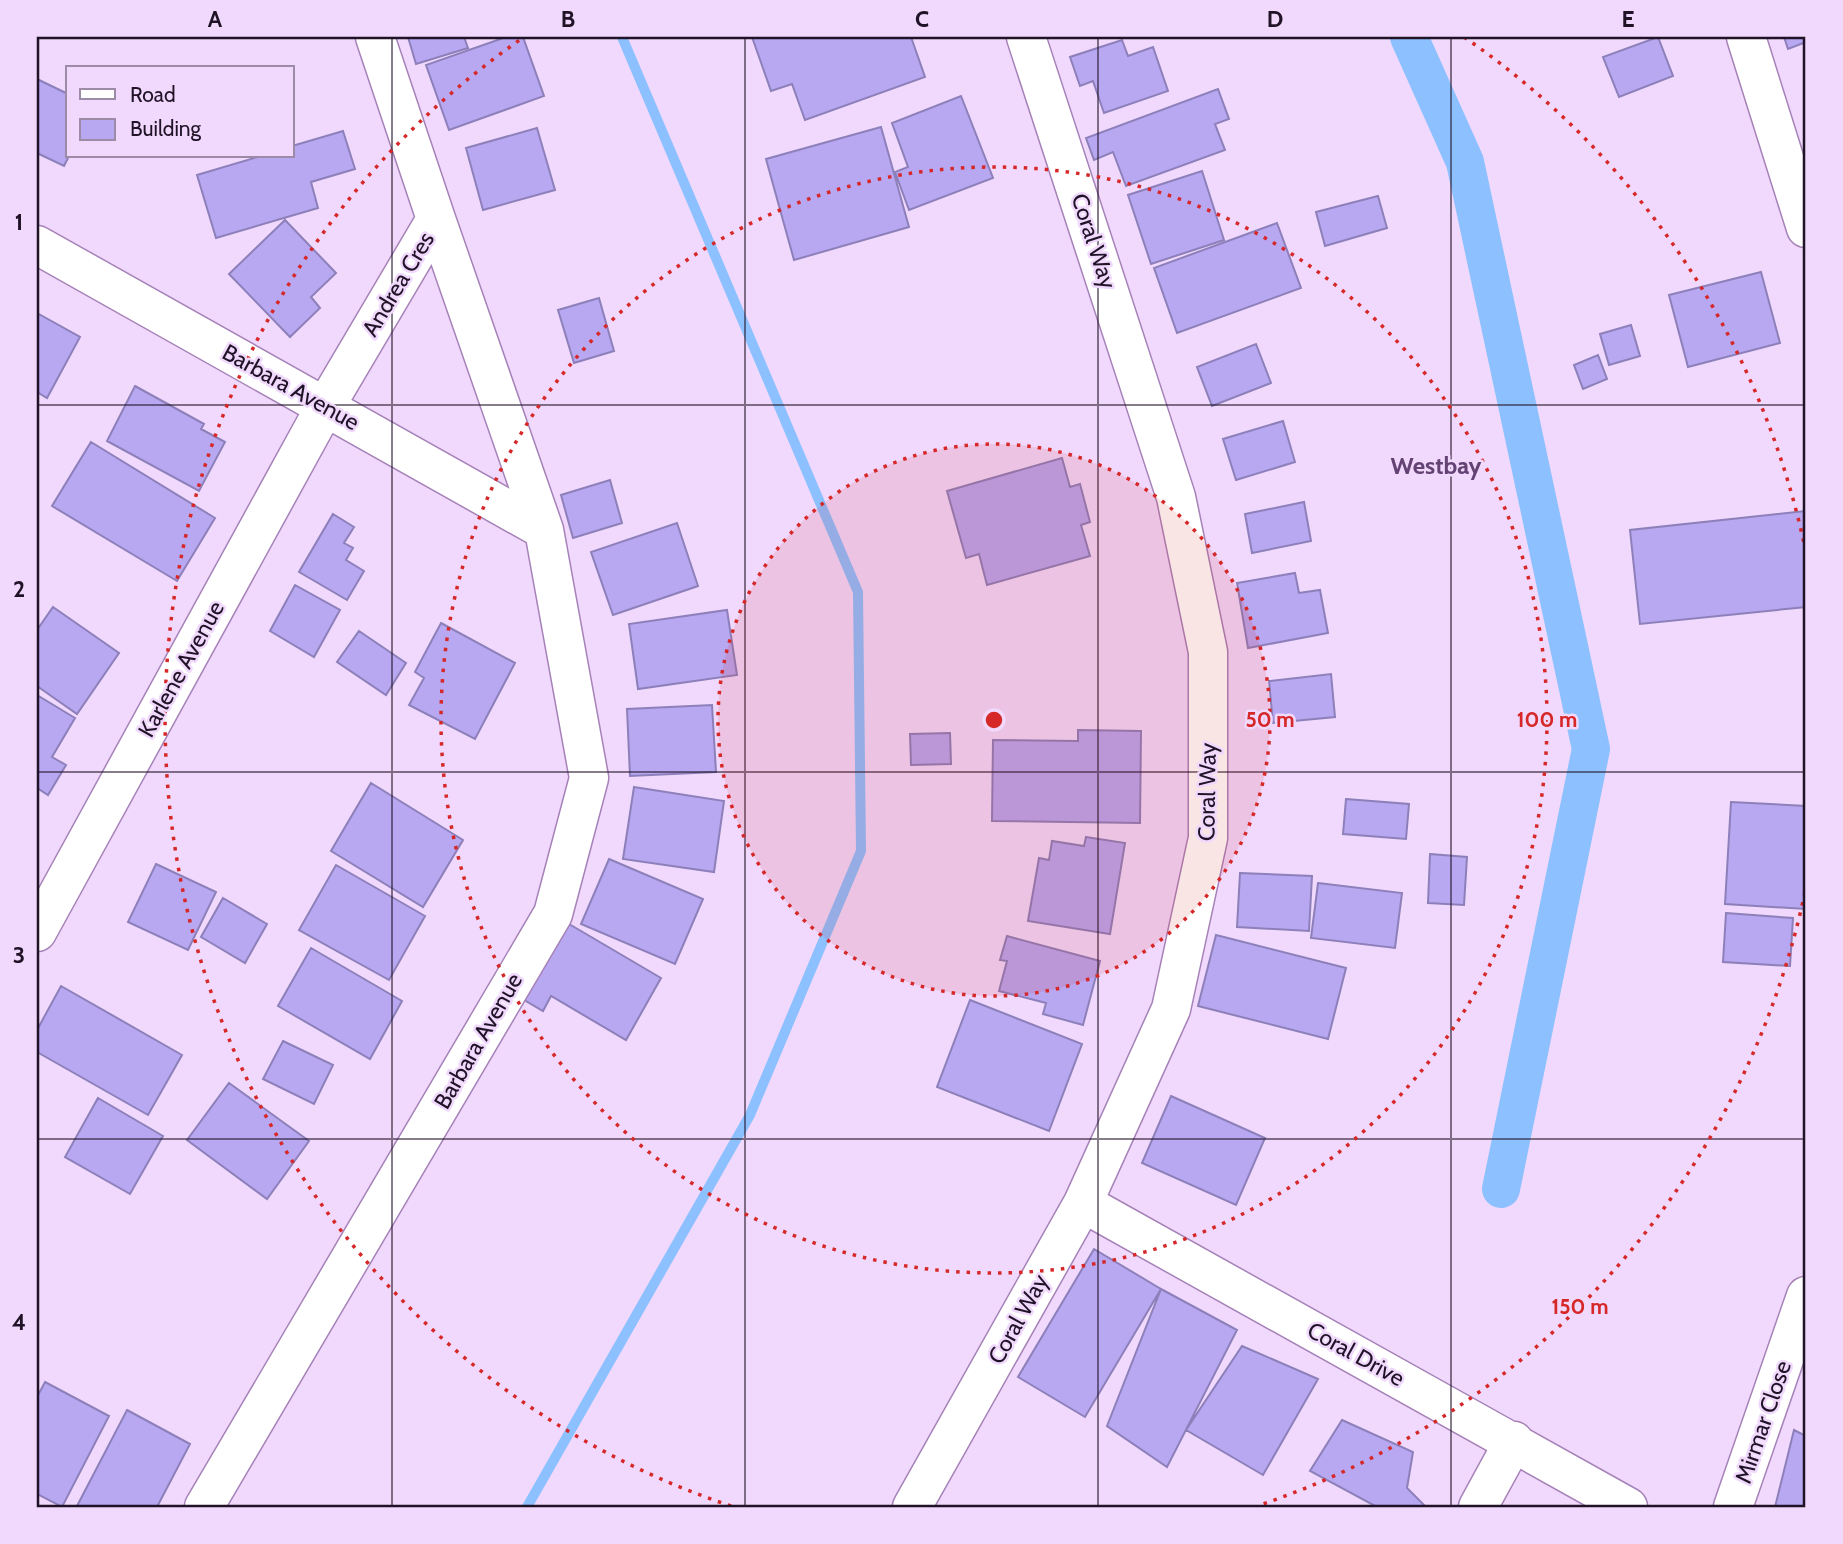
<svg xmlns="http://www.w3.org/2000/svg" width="1843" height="1544" font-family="Cabin,sans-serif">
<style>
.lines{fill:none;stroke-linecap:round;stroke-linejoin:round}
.stream{stroke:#8dc0fe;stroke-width:10}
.canal{stroke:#8dc0fe;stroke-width:38}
.building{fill:#b8a7f1;stroke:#8d80ba;stroke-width:2}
.minor-casing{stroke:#a682b8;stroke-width:41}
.minor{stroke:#fff;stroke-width:38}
.grid{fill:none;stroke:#211327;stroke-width:2;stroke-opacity:0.55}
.ring{fill:none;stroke:#d62828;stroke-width:3.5;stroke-dasharray:3.5 7}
.labels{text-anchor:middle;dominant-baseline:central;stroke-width:5;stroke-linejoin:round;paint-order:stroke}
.street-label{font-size:23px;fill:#211327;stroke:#f0d9fc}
.neighbourhood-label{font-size:24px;font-weight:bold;fill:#644374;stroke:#f0d9fc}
.centre{fill:#d62828;stroke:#f0d9fc;stroke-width:3.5}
.ring-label{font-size:21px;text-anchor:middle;font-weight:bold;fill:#d62828;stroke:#f0d9fc;stroke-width:5;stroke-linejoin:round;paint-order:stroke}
.neatline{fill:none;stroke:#211327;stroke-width:2.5}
.grid-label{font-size:23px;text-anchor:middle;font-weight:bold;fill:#211327}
</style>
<rect width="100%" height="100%" fill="#f0d9fc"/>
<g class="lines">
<path class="stream" d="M527 1507 750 1115 861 851 858 592 622 37"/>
<path class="canal" d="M1409 37 1465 162 1591 749 1501 1189"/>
</g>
<path class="building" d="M408 37H464L468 48 416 64Z
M506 37H523L544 96 449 130 426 65Z
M752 37H911L925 77 805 120 792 84 771 91Z
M1658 37 1673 76 1619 97 1603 57Z
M1784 37H1806V42L1788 49Z
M1122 40 1128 56 1153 47 1168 91 1104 113 1093 81 1080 86 1070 57Z
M37 79 68 94 69 156 64 166 37 153Z
M1218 89 1229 119 1215 124 1225 150 1126 186 1113 152 1094 160 1086 138Z
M961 96 993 178 909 210 895 172 908 167 892 123Z
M881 127 909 227 794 260 766 159Z
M537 128 555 190 483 210 466 148Z
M343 131 355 169 311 182 318 208 216 238 197 175 261 156H292V146Z
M1202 171 1224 240 1151 264 1128 195Z
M1378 196 1387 228 1325 246 1316 212Z
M285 220 336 273 311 297 320 308 290 337 229 274Z
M1277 223 1301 288 1177 333 1154 268Z
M1761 272 1780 343 1688 367 1669 295Z
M599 298 614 351 574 363 558 310Z
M37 313 80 337 47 398 37 392Z
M1631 325 1640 356 1609 365 1600 334Z
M1256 344 1271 383 1212 406 1197 367Z
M1598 355 1607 379 1583 389 1574 365Z
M135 386 204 424 201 429 225 442 199 491 107 441Z
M1283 421 1295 462 1236 480 1223 439Z
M91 442 215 518 177 581 52 506Z
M1062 458 1070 487 1080 484 1090 522 1081 525 1090 556 987 585 979 554 966 558 947 491Z
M610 480 622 523 573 538 561 495Z
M1304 502 1311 541 1252 553 1245 514Z
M1805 511 1806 607 1640 624 1630 530Z
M333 514 354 527 344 543 353 548 346 560 364 571 347 600 299 572Z
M677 523 698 586 613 615 591 552Z
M1295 573 1299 593 1320 590 1328 633 1248 648 1237 583Z
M295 585 340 610 314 657 270 631Z
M53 607 119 653 77 714 37 686V630Z
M727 610 737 675 638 689 629 624Z
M441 623 515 663 475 739 409 705 424 678 415 672Z
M359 631 406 663 386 695 337 662Z
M1331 674 1335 717 1273 723 1269 681Z
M37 695 75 718 52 757 66 765 48 795 37 788Z
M712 705 716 772 630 776 627 709Z
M1078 730 1141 731 1140 823 992 821 993 740 1078 741Z
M950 733 951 764 911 765 910 734Z
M371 783 463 840 423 907 331 851Z
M634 787 724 801 714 872 623 859Z
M1346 799 1409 804 1406 839 1343 834Z
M1731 802 1806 806V909L1725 904Z
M1086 837 1125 843 1110 934 1028 921 1039 858 1049 860 1052 841 1084 846Z
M1430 854 1467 857 1464 905 1428 903Z
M609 859 703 899 675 964 581 924Z
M156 864 216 892 188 950 128 922Z
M336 865 425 916 389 980 299 930Z
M1240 873 1312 876 1309 931 1237 927Z
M1318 883 1402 893 1395 948 1311 938Z
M223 898 267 924 245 963 201 937Z
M1726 913 1793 918 1790 966 1723 962Z
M564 921 661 978 626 1040 551 996 543 1011 519 997Z
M1216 935 1346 968 1328 1039 1198 1006Z
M1007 936 1100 961 1083 1025 1043 1014 1046 1003 999 991 1007 961 1000 960Z
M311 948 402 1001 370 1059 278 1006Z
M61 986 182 1055 148 1115 37 1052V1030Z
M970 1000 1082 1044 1049 1131 937 1087Z
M283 1041 333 1065 314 1104 263 1079Z
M229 1083 309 1141 267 1199 187 1140Z
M1171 1096 1265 1138 1236 1205 1142 1163Z
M98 1098 163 1136 130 1194 65 1157Z
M1094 1249 1161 1289 1085 1417 1018 1377Z
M1161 1289 1237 1330 1167 1467 1107 1426Z
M1242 1346 1318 1379 1263 1475 1186 1430Z
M45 1382 109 1416 62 1507 37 1494V1397Z
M127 1410 190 1444 157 1507H80L77 1506Z
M1342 1420 1413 1452 1407 1488 1426 1507H1377L1310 1471Z
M1794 1430 1806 1436V1507H1775Z"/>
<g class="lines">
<defs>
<path id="minor" d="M1746 37 1806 228
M37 245 544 530
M37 932 325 407 436 219 375 37
M1083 1203 1628 1507
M204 1507 553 914 589 778 544 530 436 219
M912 1507 1083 1203 1171 1009 1208 838V652L1176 497 1026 37
M1478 1507 1514 1441
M1733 1507 1806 1296"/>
</defs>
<use href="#minor" class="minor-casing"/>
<use href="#minor" class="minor"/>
</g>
<path class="grid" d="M392 37V1507M745 37V1507M1098 37V1507M1451 37V1507M37 405H1806M37 772H1806M37 1139H1806"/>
<circle cx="994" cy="720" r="276" fill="#d62828" fill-opacity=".12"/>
<g class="ring">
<circle cx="994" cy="720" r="276"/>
<circle cx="994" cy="720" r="553"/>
<path d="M1805 892A829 829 0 0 1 1257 1506M731 1506A829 829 0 0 1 524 37M1464 37A829 829 0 0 1 1805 548"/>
</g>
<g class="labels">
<g class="street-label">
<text transform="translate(1094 241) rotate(72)">Coral Way</text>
<text transform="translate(398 284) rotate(-59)">Andrea Cres</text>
<text transform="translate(291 387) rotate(29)">Barbara Avenue</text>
<text transform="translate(181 669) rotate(-61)">Karlene Avenue</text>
<text transform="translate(1207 792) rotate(-89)">Coral Way</text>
<text transform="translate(478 1041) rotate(-60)">Barbara Avenue</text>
<text transform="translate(1018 1319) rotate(-61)">Coral Way</text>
<text transform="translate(1356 1354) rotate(29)">Coral Drive</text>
<text transform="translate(1763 1422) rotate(-71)">Mirmar Close</text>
</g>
<g class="neighbourhood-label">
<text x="1436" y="465">Westbay</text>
</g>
</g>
<circle cx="994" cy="720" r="10" class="centre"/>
<g class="ring-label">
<text x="1270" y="727">50 m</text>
<text x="1547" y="727">100 m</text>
<text x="1580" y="1314">150 m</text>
</g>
<rect width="1843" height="1544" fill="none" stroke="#f0d9fc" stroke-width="77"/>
<rect x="66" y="66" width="228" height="91" fill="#f0d9fc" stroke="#9d8aa7" stroke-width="2"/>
<rect x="80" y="89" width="35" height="10" fill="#ffffff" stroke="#9d8aa7" stroke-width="2"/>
<text x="130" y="102" font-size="21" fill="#211327">Road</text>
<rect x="80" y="119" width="35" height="21" fill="#b8a7f1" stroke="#9d8aa7" stroke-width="2"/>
<text x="130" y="136" font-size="21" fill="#211327">Building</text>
<rect x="38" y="38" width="1766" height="1468" class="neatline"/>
<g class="grid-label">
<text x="215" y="27">A</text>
<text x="568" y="27">B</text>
<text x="922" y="27">C</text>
<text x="1275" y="27">D</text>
<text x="1628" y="27">E</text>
<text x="19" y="230">1</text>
<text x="19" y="597">2</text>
<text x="19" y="963">3</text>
<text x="19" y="1330">4</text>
</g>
</svg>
